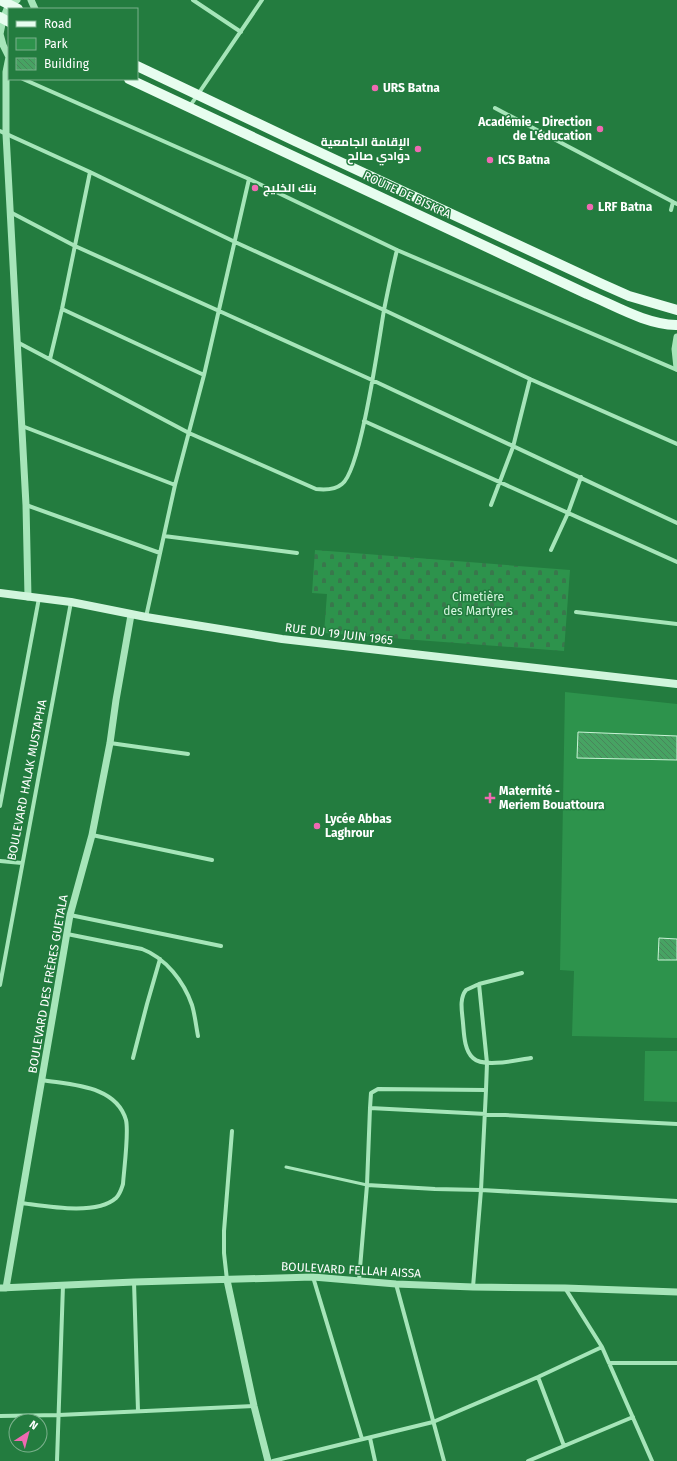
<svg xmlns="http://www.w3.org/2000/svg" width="677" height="1461" font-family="'Fira Sans',Cairo,sans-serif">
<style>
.green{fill:#2d934c}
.cemetery{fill:url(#cemetery-stones)}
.building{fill:url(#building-back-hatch);stroke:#c9f4d6}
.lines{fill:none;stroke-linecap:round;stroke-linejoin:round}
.service{stroke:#a6e5b9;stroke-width:3}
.minor{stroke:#a6e5b9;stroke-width:4}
.tertiary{stroke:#a6e5b9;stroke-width:7}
.secondary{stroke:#d0f5dc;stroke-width:8}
.primary{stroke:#e7fdef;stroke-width:10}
.poi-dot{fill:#f069b2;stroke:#237c3f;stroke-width:1.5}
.labels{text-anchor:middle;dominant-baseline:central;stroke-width:3;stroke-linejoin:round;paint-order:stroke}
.poi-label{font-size:12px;font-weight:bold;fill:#fff;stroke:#237c3f;text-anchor:start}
.street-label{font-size:12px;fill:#fff;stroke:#237c3f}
.park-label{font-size:12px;fill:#d6f7e0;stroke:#237c3f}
</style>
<defs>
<pattern id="cemetery-stones" width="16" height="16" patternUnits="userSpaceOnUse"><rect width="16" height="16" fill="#2d934c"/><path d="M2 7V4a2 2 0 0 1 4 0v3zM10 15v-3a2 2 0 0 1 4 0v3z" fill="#39774c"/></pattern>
<pattern id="building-back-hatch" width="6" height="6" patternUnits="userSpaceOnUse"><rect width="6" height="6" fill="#47a363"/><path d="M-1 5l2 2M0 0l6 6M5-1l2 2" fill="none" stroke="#49855b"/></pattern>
</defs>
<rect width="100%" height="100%" fill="#237c3f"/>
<path class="green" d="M565 692 677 704V1038L572 1036 574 971 560 970Z
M645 1051H677V1102L644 1101Z"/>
<path class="cemetery" d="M315 550 570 570 564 651 324 633 327 594 312 593Z"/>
<path class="building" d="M578 732 677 736V760L577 758Z
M659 938 677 939V960H658Z"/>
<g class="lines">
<path class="service" d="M286 1167 367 1185"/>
<path class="minor" d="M193 0 241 32
M23 79 249 179 397 250 677 370
M190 106 262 0
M495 108 677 204
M0 131 90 172 235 242 384 310 530 379 677 444
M671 210 673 202
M10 212 75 246 372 380 677 523
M62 309 204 375
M17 342 189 433 316 489C325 490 335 490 342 484 361 470 379 339 384 310 388 290 392 270 397 250
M50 359 62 309 90 172
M364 421 677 562
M22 426 175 485
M26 505 160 553
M491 505 513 447 530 379
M164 536 297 553
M551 550 568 513 581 477
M576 612 677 624
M146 617 175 485 204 375 249 179
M110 743 188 754
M0 806 39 598
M92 835 212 860
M0 861 22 863
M70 915 221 946
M67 934 142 949C166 958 184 982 192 1005 195 1015 196 1026 198 1036
M522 973 479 984 466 990C459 999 462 1011 463 1023 464 1033 464 1050 473 1058 483 1068 518 1060 531 1058
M0 985 71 602
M133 1058 147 1004 160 959
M370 1108 371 1093 378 1089 486 1090
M367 1185 435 1189 481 1190 677 1201
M21 1203C45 1206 96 1216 116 1198 120 1194 121 1190 123 1184 124 1169 129 1133 126 1120 116 1085 71 1085 42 1080
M313 1277 362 1439
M227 1280 224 1253V1231L232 1131
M359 1280 367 1185 370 1108 677 1124
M134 1282 138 1411
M396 1284 444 1461
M473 1287 481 1190 486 1090 487 1063 479 984
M565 1288 602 1347 652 1461
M609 1363H677
M538 1377 564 1446
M0 1416 59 1415 254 1406
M370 1438 375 1461
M57 1461 63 1285
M273 1461 433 1422 538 1377 602 1347
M528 1461 633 1417"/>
<path class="tertiary" d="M17 0 9 4 3 19 0 34 3 45 9 57 6 72V134L26 505 28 597
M31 0 35 9
M677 337 675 349 677 368
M227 1280 254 1406 268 1461
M0 1288 134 1282 313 1277 396 1284 473 1287 565 1288 677 1292
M6 1288 70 915 92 835 110 743 116 700 131 615"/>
<path class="secondary" d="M0 593 71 602 146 617 282 639 677 684"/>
<path class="primary" d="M0 0 18 9
M0 17 9 22
M137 66 295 141 602 284 629 296 677 310
M129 79 587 294C616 306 645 324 676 325"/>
</g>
<g class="poi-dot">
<circle cx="375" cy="88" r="4"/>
<circle cx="600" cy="129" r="4"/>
<circle cx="418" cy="149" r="4"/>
<circle cx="490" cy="160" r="4"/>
<circle cx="255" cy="188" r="4"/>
<circle cx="590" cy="207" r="4"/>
<path d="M488 792h4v4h4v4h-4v4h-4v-4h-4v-4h4z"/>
<circle cx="317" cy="826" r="4"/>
</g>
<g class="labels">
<g class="poi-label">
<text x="383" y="88">URS Batna</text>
<text x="592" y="122" text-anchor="end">Académie - Direction<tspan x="592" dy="14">de L'éducation</tspan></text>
<text x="410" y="142" text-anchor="end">الإقامة الجامعية<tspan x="410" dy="14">دوادي صالح</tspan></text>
<text x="498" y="160">ICS Batna</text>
<text x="263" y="188">بنك الخليج</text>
<text x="598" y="207">LRF Batna</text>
<text x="499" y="791">Maternité -<tspan x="499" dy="14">Meriem Bouattoura</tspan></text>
<text x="325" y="819">Lycée Abbas<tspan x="325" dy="14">Laghrour</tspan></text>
</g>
<g class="street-label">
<text transform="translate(407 195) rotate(25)">ROUTE DE BISKRA</text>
<text transform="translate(339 634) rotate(7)">RUE DU 19 JUIN 1965</text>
<text transform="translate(27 780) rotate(-79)">BOULEVARD HALAK MUSTAPHA</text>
<text transform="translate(48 984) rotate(-80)">BOULEVARD DES FRÈRES GUETALA</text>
<text transform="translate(351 1270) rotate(3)">BOULEVARD FELLAH AISSA</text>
</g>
<g class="park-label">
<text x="478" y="597">Cimetière<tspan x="478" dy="14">des Martyres</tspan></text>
</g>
</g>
<rect x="8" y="8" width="130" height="72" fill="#237c3f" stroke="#7bb08c"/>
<rect x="16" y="21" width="20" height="6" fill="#e7fdef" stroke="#7bb08c"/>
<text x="44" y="28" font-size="12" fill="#ffffff">Road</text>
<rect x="16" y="38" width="20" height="12" fill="#2d934c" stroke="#7bb08c"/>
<text x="44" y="48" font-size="12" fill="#ffffff">Park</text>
<rect x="16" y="58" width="20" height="12" fill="url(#building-back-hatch)" stroke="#7bb08c"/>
<text x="44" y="68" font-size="12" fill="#ffffff">Building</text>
<g transform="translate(28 1433) rotate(36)"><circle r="19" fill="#237c3f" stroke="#7bb08c"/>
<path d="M0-3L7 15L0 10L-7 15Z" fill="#f069b2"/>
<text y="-6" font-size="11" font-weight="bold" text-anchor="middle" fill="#ffffff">N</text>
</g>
</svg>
